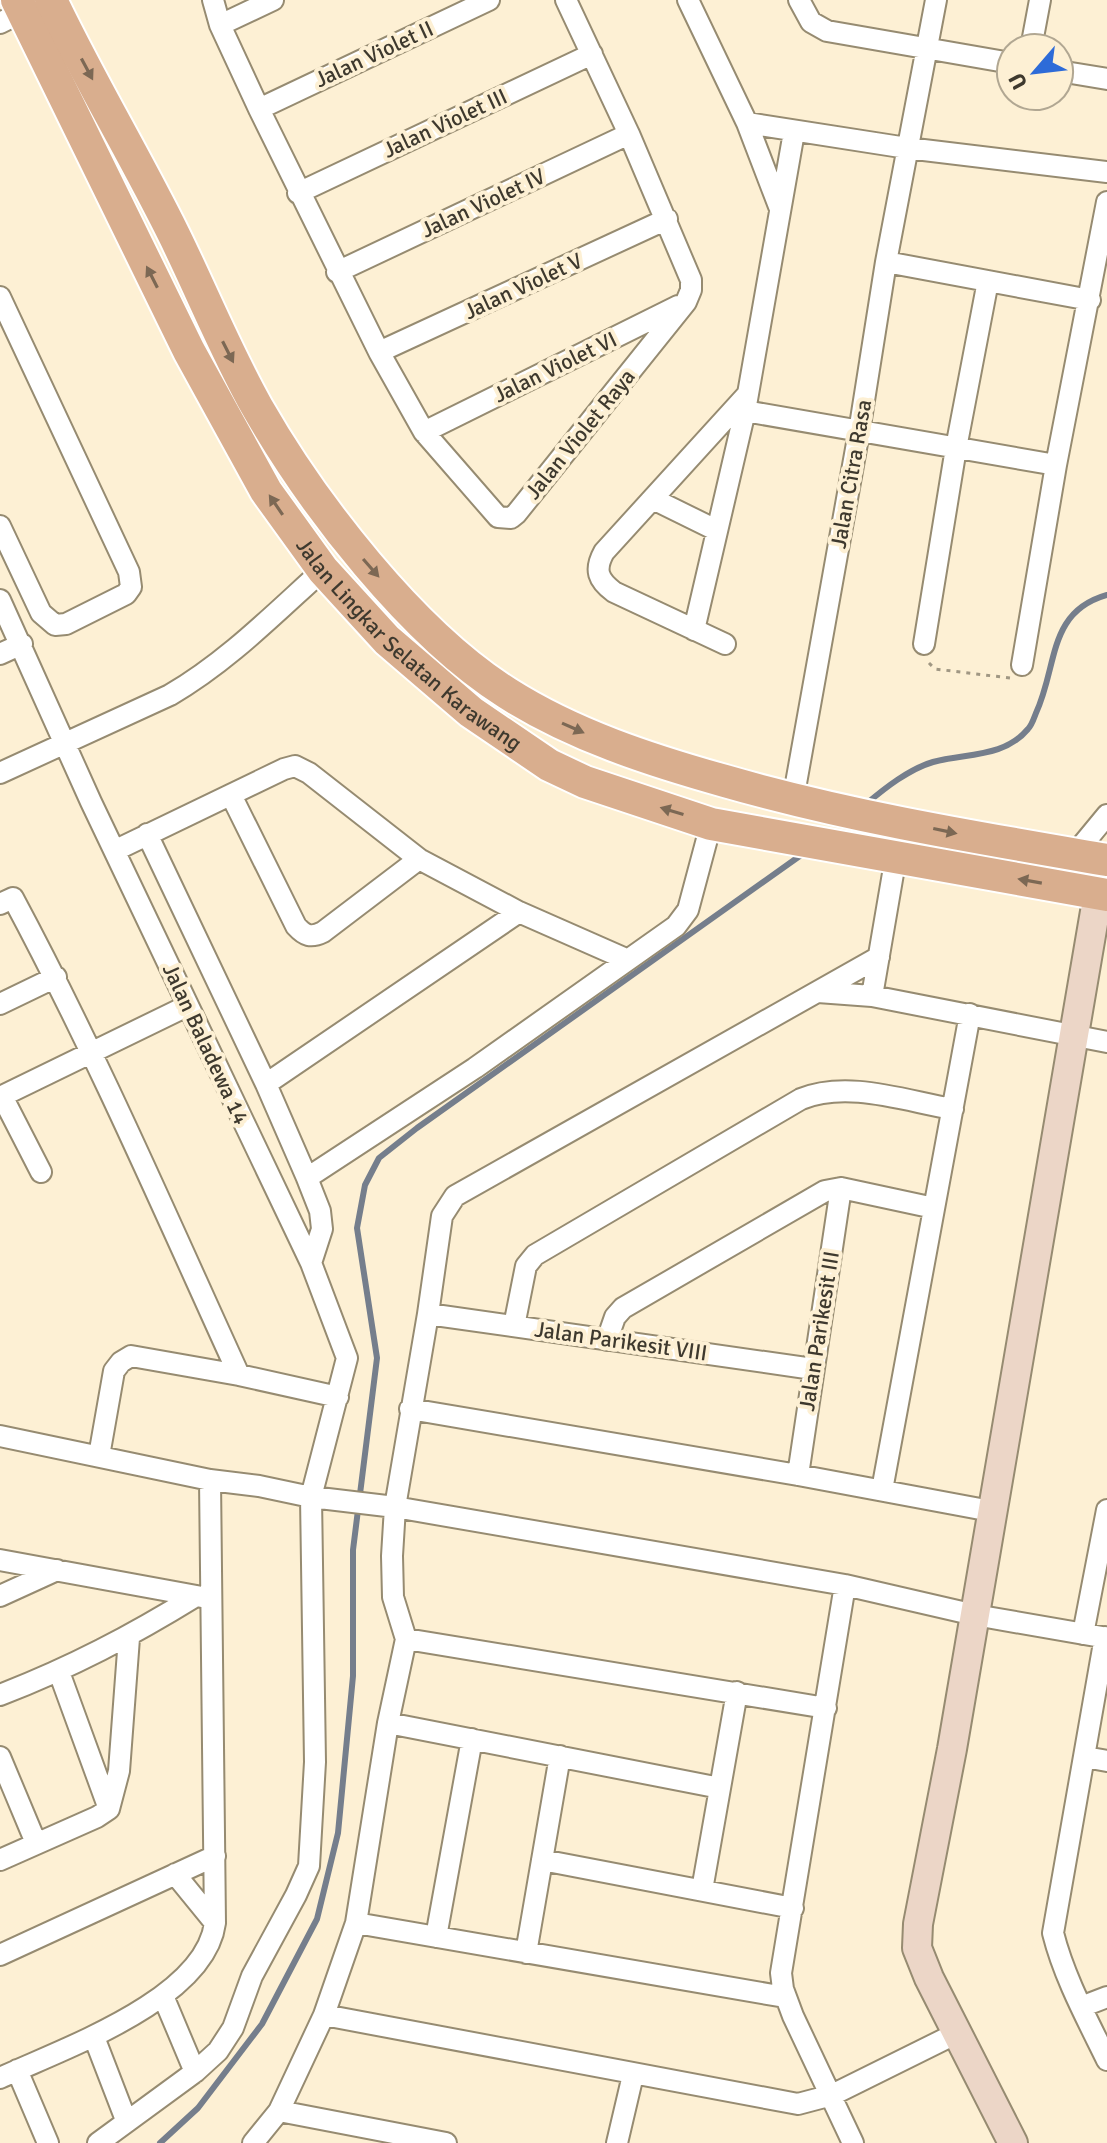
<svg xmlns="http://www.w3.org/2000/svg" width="1107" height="2143" font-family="Signika,sans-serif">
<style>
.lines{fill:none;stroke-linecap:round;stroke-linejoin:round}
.stream{stroke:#757e8c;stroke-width:6}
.street-casing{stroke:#968b71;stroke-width:24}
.secondary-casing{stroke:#968b71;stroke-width:32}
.primary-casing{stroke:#fff;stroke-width:36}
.path{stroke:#a09783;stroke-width:3;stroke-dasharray:4 6;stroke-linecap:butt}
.street{stroke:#fff;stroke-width:20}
.secondary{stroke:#ecd6c7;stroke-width:28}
.primary{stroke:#d9ae8e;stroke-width:32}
.oneway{fill:#7c6854}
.labels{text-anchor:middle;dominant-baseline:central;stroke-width:8;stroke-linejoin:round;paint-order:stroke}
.street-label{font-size:22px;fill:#3e392e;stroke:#fdf0d4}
</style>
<rect width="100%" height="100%" fill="#fdf0d4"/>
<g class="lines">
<path class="stream" d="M866 804C885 788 909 769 933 762 966 753 1004 758 1028 729 1032 725 1034 718 1036 713 1058 666 1047 612 1107 595
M160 2143 198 2108 262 2024 317 1919 338 1833 353 1676V1550L377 1358 357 1228 365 1185 379 1158 417 1128 804 853"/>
<defs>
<path id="street" d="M213 0 220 25 259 109 379 352 424 432 498 517 511 518 516 514 686 302 691 290V280L629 134 566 0
M688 0 747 123 780 209
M799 0 811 22 827 31 1011 63
M0 23 24 11
M220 25 273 0
M1031 48 1040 0
M1059 71 1107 79
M259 109 489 0
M747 123 907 148 1107 172
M298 193 592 54
M886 262 1090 300
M337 272 629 134
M0 297 129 572 131 587 126 594 66 624 55 625 41 613 0 526
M379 352 667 219
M745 411 1056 465
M424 432 678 306
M653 499 716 530
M0 600 91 802 311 1263 347 1358 311 1497 315 1762 309 1866 296 1895 252 1976 233 2028 218 2051 195 2072 98 2143
M694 630 745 411 794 132
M725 644 614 592C598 580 594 570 604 552L746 396
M924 644 956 448 988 281
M0 654 22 644
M1022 665 1056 465 1107 202
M0 773 170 695C227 662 274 614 323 570
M231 795 296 926C305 936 311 938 323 932L419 859
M793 800 859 432 886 262 936 0
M147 834 266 1084 307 1178 320 1211 322 1229 311 1263
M116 850 284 769 295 766 309 773 419 859 519 912 628 960
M1074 855 1107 815
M0 904 13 898C96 1053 166 1215 239 1375
M818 992 872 996 1107 1042
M872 996 896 856
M0 1004 56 977
M266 1084 519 912
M2 1096 41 1172
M0 1097 187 1006
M307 1178 475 1068 676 926 688 910 711 824
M428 1314 813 1369
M514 1326 526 1266 535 1255 801 1099C848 1080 905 1101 953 1109
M607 1340 615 1317 623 1308 825 1191 841 1188 934 1208
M410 1409 798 1475 991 1511
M0 1436 210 1480 259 1486 311 1497 395 1507 845 1585 975 1615 1107 1638
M99 1456 114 1371 121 1362 131 1356 239 1375 338 1397
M798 1475 841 1188
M210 1480 215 1923
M882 1490 970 1014
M0 1560 202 1597
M845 1585 781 1973 783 1989 793 2016 853 2143
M0 1596 57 1570
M1083 1634 1107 1510
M1105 1637 1053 1933C1064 1977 1087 2019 1107 2060
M406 1639 826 1708
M59 1672 109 1809
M0 1695C72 1667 131 1636 196 1596
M388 1723 720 1788
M0 1757 36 1843
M1085 1757 1107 1761
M0 1860 97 1817 109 1809 119 1771 129 1638
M542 1860 793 1908
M702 1890 737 1692
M356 1923 785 1997
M436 1937 472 1739
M526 1953 560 1756
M0 1955 215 1856
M163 1996 195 2072
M1081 2007 1107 1997
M324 2015 798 2104 832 2095 957 2033
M94 2037 126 2120
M17 2070 48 2143
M0 2078C62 2049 205 2000 215 1923L175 1874
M279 2111 446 2143
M253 2143 279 2111 324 2015 356 1923 388 1723 406 1639 393 1597 392 1556 395 1507 428 1314 442 1216 455 1196 879 957
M617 2143 633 2075"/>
<path id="secondary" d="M1013 2143 929 1978 917 1948 918 1924 952 1749 1098 894"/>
<g id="primary">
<path id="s1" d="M17 0 189 351 266 491 323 570 387 640 471 712 549 765 585 782 711 824 1107 895"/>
<path d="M51 0C89 80 135 156 174 235 202 292 226 352 257 407 313 505 412 633 507 693 573 735 650 760 725 781 850 817 979 838 1107 860"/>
</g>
</defs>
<use href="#street" class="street-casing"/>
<use href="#secondary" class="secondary-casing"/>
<use href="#primary" class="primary-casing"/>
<path class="path" d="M929 663 935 669 1010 678"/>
<use href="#street" class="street"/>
<use href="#secondary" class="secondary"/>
<use href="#primary" class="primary"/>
</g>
<defs><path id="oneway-solid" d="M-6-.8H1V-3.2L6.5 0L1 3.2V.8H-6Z" transform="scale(2)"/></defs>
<g class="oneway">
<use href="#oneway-solid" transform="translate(87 69) rotate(62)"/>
<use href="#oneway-solid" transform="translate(152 277) rotate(-117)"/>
<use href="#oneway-solid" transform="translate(228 352) rotate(63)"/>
<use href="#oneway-solid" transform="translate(276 505) rotate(-124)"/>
<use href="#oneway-solid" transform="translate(371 568) rotate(49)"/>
<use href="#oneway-solid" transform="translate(573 728) rotate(24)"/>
<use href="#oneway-solid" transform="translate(672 811) rotate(-163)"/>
<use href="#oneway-solid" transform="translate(945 831) rotate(12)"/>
<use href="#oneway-solid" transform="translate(1030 881) rotate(-170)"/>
</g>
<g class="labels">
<g class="street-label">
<text transform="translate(374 54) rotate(-25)">Jalan Violet II</text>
<text transform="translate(445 123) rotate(-25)">Jalan Violet III</text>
<text transform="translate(483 203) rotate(-25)">Jalan Violet IV</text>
<text transform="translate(523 286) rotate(-25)">Jalan Violet V</text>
<text transform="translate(555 367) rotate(-26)">Jalan Violet VI</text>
<text transform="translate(580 434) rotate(-51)">Jalan Violet Raya</text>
<text transform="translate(851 474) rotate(-80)">Jalan Citra Rasa</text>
<text stroke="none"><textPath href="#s1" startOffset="762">Jalan Lingkar Selatan Karawang</textPath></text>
<text transform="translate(206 1044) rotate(65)">Jalan Baladewa 14</text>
<text transform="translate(819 1331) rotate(-81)">Jalan Parikesit III</text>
<text transform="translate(621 1341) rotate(8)">Jalan Parikesit VIII</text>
</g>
</g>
<g transform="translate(1035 72) rotate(242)"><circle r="38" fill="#fdf0d4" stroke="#b1a792" stroke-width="2"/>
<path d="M0-6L14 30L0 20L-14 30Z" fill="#2d6bd8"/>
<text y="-12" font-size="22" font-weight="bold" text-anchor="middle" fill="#3e392e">U</text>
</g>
</svg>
